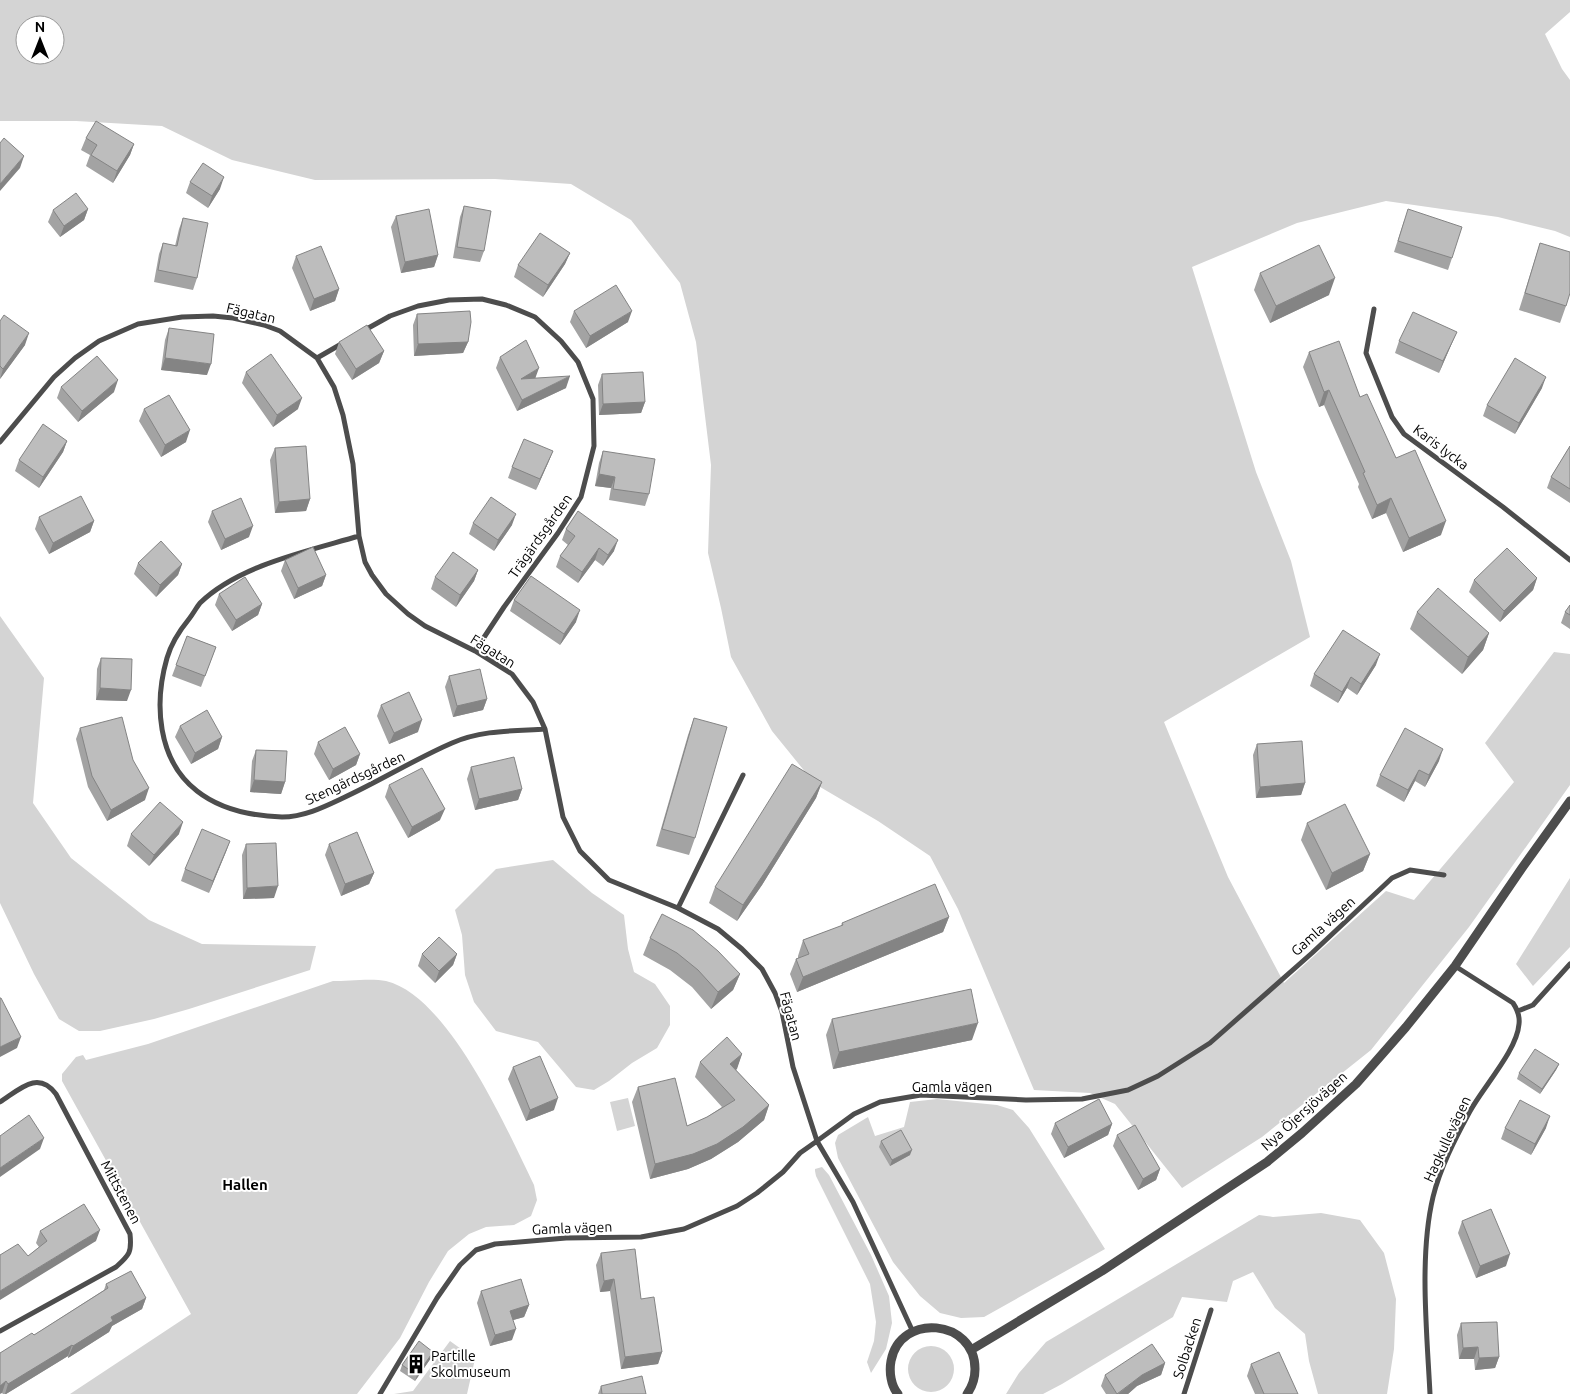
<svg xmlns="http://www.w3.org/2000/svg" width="1570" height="1394" font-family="Ubuntu,sans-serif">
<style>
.green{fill:#d4d4d4;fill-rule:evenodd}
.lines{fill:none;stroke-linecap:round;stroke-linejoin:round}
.minor{stroke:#4d4d4d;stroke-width:5}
.tertiary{stroke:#4d4d4d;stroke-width:9}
.wall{fill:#a3a3a3}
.shaded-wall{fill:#848484}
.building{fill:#bdbdbd;stroke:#848484}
.labels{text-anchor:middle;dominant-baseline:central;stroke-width:4;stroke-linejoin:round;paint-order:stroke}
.street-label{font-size:14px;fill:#000;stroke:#fff}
.poi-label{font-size:14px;fill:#000;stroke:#fff;text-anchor:start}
.neighbourhood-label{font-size:15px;font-weight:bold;fill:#000;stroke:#fff}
</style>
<rect width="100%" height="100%" fill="#fff"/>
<path class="green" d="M0 0H1570V12L1545 34 1562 69 1570 80V237L1555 231 1498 217 1386 201 1297 223 1192 267 1256 472 1291 561 1310 637 1164 722 1228 877 1284 983 1386 891 1414 900 1514 782 1485 743 1554 652 1570 654V785L1469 927 1371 1050 1262 1137 1182 1188 1115 1104 1090 1093 1034 1090 958 909 930 856 878 821 815 784 772 731 731 657 721 608 708 553 711 465 696 342 680 283 631 220 571 184 495 179 315 180 232 160 162 126 76 121H0ZM25 25H55V55H25Z
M0 616 44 678 33 803 71 858 149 920 202 944 316 946 310 970 189 1009 154 1019 100 1031H79L59 1019 34 974 0 903Z
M553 860 592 893 624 915 628 949 634 972 655 984 670 1006V1025L657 1048 632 1063 609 1081 594 1090 576 1087 538 1042 496 1031 474 1002 465 975 462 935 455 910 496 869Z
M1570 878V947L1533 986 1516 964Z
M333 981C347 981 373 978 386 981 449 996 507 1130 534 1185L537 1200 531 1216 514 1225 486 1227 469 1234 448 1251 429 1282 400 1338 357 1394H70L191 1314 62 1081V1074L76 1057 83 1055 86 1060 148 1044Z
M628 1098 635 1126 617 1131 610 1102Z
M937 1099 997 1105 1013 1110 1029 1128 1105 1249 984 1317 961 1318 940 1313 920 1296 893 1262 838 1158 835 1143 838 1135 868 1117 875 1136 904 1127 910 1102Z
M822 1167 829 1175 871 1255 889 1296 892 1323 886 1349 871 1373 867 1362 874 1341 876 1322 870 1284 816 1176 815 1171V1169Z
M1321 1213 1360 1220 1384 1253 1396 1299 1394 1349 1387 1394H1318L1309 1361 1305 1334 1275 1308 1253 1272 1233 1281 1227 1302 1182 1297 1173 1317 1062 1384 1043 1394H1006L1019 1373 1046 1342 1259 1215 1273 1217Z
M450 1341 475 1359 467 1394H394L413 1391Z
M908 1369a23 23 0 1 1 46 0a23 23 0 1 1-46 0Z"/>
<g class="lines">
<path class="minor" d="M1374 309 1366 353 1392 417 1404 434 1503 507 1570 560
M363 331 390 316 418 306 449 300 482 299 506 305 535 317 561 341 578 362 593 399 594 446 581 497 558 533 504 607 475 651
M317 358 343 343
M0 442 54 377 75 358 99 341 138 324 182 317 213 316 233 318 264 325 280 331 317 358 334 387 343 415 353 464 359 536 365 562 372 575 386 594 408 614 425 626 475 651 512 674 533 702 545 729 563 817 580 851 609 880 678 908 718 929 742 949 762 969 775 993 782 1012 793 1067 817 1141 853 1202 913 1332
M359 536C308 551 239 565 200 603 196 608 193 614 189 619 180 630 171 644 167 658 154 703 157 760 197 791 221 810 252 816 282 817 304 817 324 807 343 798 380 781 415 759 452 743 481 730 514 731 545 729
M678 908 743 775
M1518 1011 1533 1005 1570 964
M0 1102C20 1089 38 1070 56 1094L130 1234C132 1253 129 1255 116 1267L0 1331
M380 1394 437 1298 460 1265 476 1250 495 1244 566 1238 641 1237 684 1229 737 1206 757 1193 783 1172 800 1153 817 1141 854 1114 880 1102 921 1095 1026 1100 1082 1099 1128 1090 1158 1076 1210 1043 1312 953 1392 878 1410 870 1444 875
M1184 1394 1211 1310
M1430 1394C1427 1333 1419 1256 1433 1197 1440 1168 1455 1139 1469 1113 1482 1088 1517 1051 1519 1024 1520 1016 1517 1009 1513 1003L1455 966"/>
<path class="tertiary" d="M971 1350 1102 1271 1267 1162 1302 1133 1356 1084 1406 1027 1455 966 1522 868 1570 801
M898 1394C891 1386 889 1372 891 1361 900 1312 975 1319 975 1369 975 1378 972 1387 967 1394"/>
</g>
<path class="wall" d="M86 138 134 144 130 155 113 183 86 166 90 155 81 150Z
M190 182 220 189 208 208 186 193Z
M464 206 484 251 480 262 453 258 460 217Z
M88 209 84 220 60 237 48 222 53 210Z
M396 216 438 255 434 267 401 273 391 227Z
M183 218 197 278 193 290 154 282 159 254 163 243 175 246 179 229Z
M1404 221 1452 258 1448 270 1394 252Z
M1540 243 1566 306 1560 323 1519 310Z
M570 253 565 264 543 297 514 277 518 265Z
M296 256 339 289 335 301 310 311 292 268Z
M1260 273 1329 295 1270 323 1254 290Z
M574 311 628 322 586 348 570 322Z
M417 314 468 342 463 353 414 356 413 325Z
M0 321 25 345 0 379Z
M169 328 207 375 161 370 165 340Z
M1457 332 1452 343 1439 373 1395 353 1399 341Z
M339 342 384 351 379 363 352 380 335 354Z
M1309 352 1360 397 1441 535 1403 552 1386 513 1372 519 1358 487 1359 484 1324 405 1319 407 1303 367Z
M500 357 536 378 566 388 517 411 496 368Z
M246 372 298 409 273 427 242 383Z
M602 374 645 402 641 413 599 415 598 385Z
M61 387 114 392 78 422 57 398Z
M1542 388 1515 434 1483 416 1487 405Z
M144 409 186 442 161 457 139 421Z
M67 441 63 452 39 488 15 471 19 460Z
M1570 446V503L1547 488 1551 477Z
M275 448 310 499 306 511 275 513 270 460Z
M553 451 548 463 536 490 508 478 512 467Z
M603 451 649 494 645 506 609 500 611 488 595 486 599 463Z
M212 511 249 537 221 550 208 522Z
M39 517 94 521 90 532 49 554 35 529Z
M473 523 512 525 494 551 469 534Z
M566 529 614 551 603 566 595 560 578 583 556 567 560 556 568 545 562 540Z
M285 560 326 575 322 586 294 599 281 571Z
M138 563 182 564 178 575 156 597 134 574Z
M478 570 474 581 456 607 431 589 435 577Z
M1537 578 1533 590 1500 622 1469 592 1474 580Z
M219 594 262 604 258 615 232 631 215 605Z
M514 600 576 622 560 645 510 611Z
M1570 605V629L1561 623 1565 612Z
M1417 612 1489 633 1483 650 1462 674 1410 629Z
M187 636 216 647 201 687 172 676Z
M101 658 127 701 96 700 97 669Z
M1376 665 1357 695 1347 688 1338 703 1310 686 1314 674Z
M449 676 487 699 483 710 453 717 445 687Z
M381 705 418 732 389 744 377 716Z
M694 718 695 838 689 855 656 846 688 735Z
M180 726 222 737 218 749 191 764 175 737Z
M80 728 133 760 145 800 107 821 88 787 76 739Z
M318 742 360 754 356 765 329 780 314 754Z
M1257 744 1305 783 1301 795 1256 798 1253 755Z
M256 750 285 782 281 794 250 792 252 761Z
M1439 761 1425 787 1415 781 1404 802 1376 786 1380 775Z
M471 767 522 789 518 800 475 810 467 779Z
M822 782 816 798 762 885 737 921 709 903 715 887Z
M389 785 440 820 408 838 385 797Z
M1307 823 1370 854 1363 871 1326 890 1301 840Z
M131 834H179L149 866 127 846Z
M230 841 209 893 181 881 185 869Z
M246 844 274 898 243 899 242 855Z
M329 844 374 873 369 884 341 896 325 855Z
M949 917 943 932 797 992 790 974 796 959 798 958V956L803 940 841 926 842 923Z
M650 938 740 974 733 990 711 1009 692 987 670 970 643 955Z
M422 954H457L453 965 435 983 418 966Z
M832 1019 972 1040 833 1069 826 1035Z
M742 1054 736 1070 769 1105 764 1120 738 1142 711 1159 688 1169 650 1179 632 1102 638 1087 687 1126 707 1117 722 1107 695 1077 700 1062Z
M1559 1064 1556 1070 1540 1094 1517 1079 1519 1073Z
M513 1067 554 1110 526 1121 508 1079Z
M1055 1123 1112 1124 1108 1135 1064 1158 1051 1134Z
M1505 1128H1546L1531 1155 1501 1139Z
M1117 1135 1160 1169 1156 1180 1138 1190 1113 1146Z
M881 1141 910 1155 890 1166 879 1147Z
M1462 1221 1506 1266 1476 1278 1458 1233Z
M40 1231 96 1241 28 1256 39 1247 36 1243Z
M601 1253 662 1352 658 1364 621 1369 610 1291 600 1292 596 1265Z
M106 1284 146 1298 142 1309 112 1326 109 1332 68 1358V1356L6 1394H3L2 1393 0 1353 34 1335 104 1290Z
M481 1291 529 1305 524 1317 513 1320 512 1340 490 1346 477 1303Z
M1461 1323 1499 1357 1495 1368 1475 1370 1474 1359H1459L1457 1335Z
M431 1358 415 1381 400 1371 402 1365Z
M1165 1363 1161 1375 1137 1386 1128 1394H1106L1101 1386 1105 1375Z
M1251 1364 1298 1394H1255L1247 1376Z
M601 1386 646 1394H598Z"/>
<path class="shaded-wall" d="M134 144 130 155 113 183 117 171Z
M24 156 20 168 0 191V184Z
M224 177 220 189 208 208 212 196Z
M88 209 84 220 60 237 64 226Z
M570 253 565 264 543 297 548 285Z
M438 255 434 267 401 273 405 262Z
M1335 278 1329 295 1270 323 1276 306Z
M339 289 335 301 310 311 314 299Z
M632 311 628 322 586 348 590 336Z
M1457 332 1452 343 1439 373 1443 361Z
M29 333 25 345 0 379 3 369Z
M468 342 463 353 414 356 418 344Z
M384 351 379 363 352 380 356 369Z
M165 358 211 364 207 375 161 370Z
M539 368 535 379H521Z
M570 376 566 388 517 411 522 400Z
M1546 377 1542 388 1515 434 1519 423Z
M118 380 114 392 78 422 82 411Z
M1329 390 1324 405 1319 407 1324 392Z
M302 398 298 409 273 427 277 415Z
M645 402 641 413 599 415 603 404Z
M190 430 186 442 161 457 165 445Z
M67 441 63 452 39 488 43 477Z
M553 451 548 463 536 490 540 479Z
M599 474 615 477 611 488 595 486Z
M1391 498 1386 513 1372 519 1377 505Z
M310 499 306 511 275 513 279 502Z
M516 514 512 525 494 551 498 540Z
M94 521 90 532 49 554 53 543Z
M1446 521 1441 535 1403 552 1409 538Z
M253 526 249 537 221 550 225 539Z
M618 540 614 551 603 566 608 555Z
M599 548 595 560 578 583 582 572Z
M182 564 178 575 156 597 160 585Z
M478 570 474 581 456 607 460 595Z
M326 575 322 586 294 599 298 588Z
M1537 578 1533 590 1500 622 1504 611Z
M262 604 258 615 232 631 236 620Z
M580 610 576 622 560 645 564 634Z
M1489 633 1483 650 1462 674 1468 657Z
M1380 654 1376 665 1357 695 1361 684Z
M1351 677 1347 688 1338 703 1342 692Z
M100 688 131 690 127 701 96 700Z
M487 699 483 710 453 717 457 706Z
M422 720 418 732 389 744 394 733Z
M222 737 218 749 191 764 195 753Z
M1443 749 1439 761 1425 787 1429 775Z
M360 754 356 765 329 780 333 769Z
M1419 770 1415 781 1404 802 1408 790Z
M254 780 285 782 281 794 250 792Z
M822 782 816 798 762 885 737 921 743 905Z
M1305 783 1301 795 1256 798 1260 787Z
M149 788 145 800 107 821 111 810Z
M522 789 518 800 475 810 479 799Z
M445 809 440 820 408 838 412 827Z
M183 822 179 834 149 866 154 855Z
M230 841 226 852 209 893 213 881Z
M1370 854 1363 871 1326 890 1332 873Z
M374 873 369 884 341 896 345 884Z
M278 886 274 898 243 899 247 888Z
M949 917 943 932 797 992 803 977Z
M457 954 453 965 435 983 439 971Z
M740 974 733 990 711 1009 718 992Z
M978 1023 972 1040 833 1069 839 1052Z
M21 1037 17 1048 0 1057V1047Z
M742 1054 737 1069 725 1080 730 1064Z
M1559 1064 1556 1070 1540 1094 1542 1089Z
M558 1098 554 1110 526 1121 530 1110Z
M769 1105 764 1120 738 1142 711 1159 688 1169 650 1179 655 1164Z
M1550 1116 1546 1128 1531 1155 1535 1144Z
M1112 1124 1108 1135 1064 1158 1068 1147Z
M44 1138 40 1149 0 1177V1168Z
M912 1150 910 1155 890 1166 892 1160Z
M1160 1169 1156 1180 1138 1190 1143 1179Z
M100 1230 96 1241 0 1300V1291Z
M1510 1254 1506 1266 1476 1278 1480 1266Z
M614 1279 610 1291 600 1292 604 1281Z
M146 1298 142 1309 112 1326 109 1332 68 1358 73 1346 111 1317Z
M529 1305 524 1317 506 1322 510 1311Z
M516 1329 512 1340 490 1346 495 1335Z
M72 1345 68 1356 6 1394H5L8 1384Z
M1478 1347 1474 1359H1459L1463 1348Z
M433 1352 431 1358 415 1381 417 1375Z
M662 1352 658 1364 621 1369 625 1357Z
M1499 1357 1495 1368 1475 1370 1479 1358Z
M1165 1363 1161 1375 1137 1386 1128 1394H1118L1142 1375Z
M6 1381 2 1393 0 1394V1386Z"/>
<path class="building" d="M96 121 134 144 117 171 91 155 97 145 86 138Z
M4 138 24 156 0 184V143Z
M203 163 224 177 212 196 190 182Z
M76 193 88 209 64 226 53 210Z
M464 206 491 211 484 251 457 247Z
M429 209 438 255 405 262 396 216Z
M1408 209 1462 227 1452 258 1398 241Z
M183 218 208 223 197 278 158 270 163 243 177 246Z
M540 233 570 253 548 285 518 265Z
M1540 243 1570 252V293L1566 306 1525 293Z
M1319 245 1335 278 1276 306 1260 273Z
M321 246 339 289 314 299 296 256Z
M616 285 632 311 590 336 574 311Z
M470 311 471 322 468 342 418 344 417 314Z
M1413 312 1457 332 1443 361 1399 341Z
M4 315 29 333 3 369 0 366V321Z
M367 325 384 351 356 369 339 342Z
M169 328 214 334 211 364 165 358Z
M526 340 539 368 521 379 570 376 522 400 500 357Z
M1339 341 1360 397 1367 394 1396 458 1415 450 1446 521 1409 538 1391 498 1377 505 1363 473 1365 472 1329 390 1324 392 1309 352Z
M271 354 302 398 277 415 246 372Z
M97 356 118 380 82 411 61 387Z
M1515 358 1546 377 1519 423 1487 405Z
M643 372 645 402 603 404 602 374Z
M169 395 190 430 165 445 144 409Z
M43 424 67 441 43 477 19 460Z
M524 439 553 451 540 479 512 467Z
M306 446 310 499 279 502 275 448Z
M1570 446V489L1551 477Z
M603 451 655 459 649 494 613 489 615 477 599 474Z
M81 496 94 521 53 543 39 517Z
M491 497 516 514 498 540 473 523Z
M241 498 253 526 225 539 212 511Z
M578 511 618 540 608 555 599 548 582 572 560 556 575 536 566 529Z
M161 541 182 564 160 585 138 563Z
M313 547 326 575 298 588 285 560Z
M1507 548 1537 578 1504 611 1474 580Z
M453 552 478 570 460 595 435 577Z
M531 576 580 610 564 634 514 600Z
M245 577 262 604 236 620 219 594Z
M1438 588 1489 633 1468 657 1417 612Z
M1570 605V615L1565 612Z
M1343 630 1380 654 1361 684 1351 677 1342 692 1314 674Z
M187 636 216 647 205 676 176 665Z
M101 658 132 659 131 690 100 688Z
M480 669 487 699 457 706 449 676Z
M409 692 422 720 394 733 381 705Z
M207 710 222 737 195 753 180 726Z
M122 717 133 760 149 788 111 810 92 776 80 728Z
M694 718 727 727 695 838 662 829Z
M345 727 360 754 333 769 318 742Z
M1405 728 1443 749 1429 775 1419 770 1408 790 1380 775Z
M1302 741 1305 783 1260 787 1257 744Z
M256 750 287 751 285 782 254 780Z
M514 757 522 789 479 799 471 767Z
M792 764 822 782 767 869 743 905 715 887Z
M422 768 445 809 412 827 389 785Z
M160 802 183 822 154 855 131 834Z
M1345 804 1370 854 1332 873 1307 823Z
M202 829 230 841 213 881 185 869Z
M357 832 374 873 345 884 329 844Z
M276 843 278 886 247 888 246 844Z
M935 884 949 917 803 977 796 959 809 954 803 940 843 925 842 923Z
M662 914 693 930 718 951 740 974 718 992 698 970 677 953 650 938Z
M439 937 457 954 439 971 422 954Z
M971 989 978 1023 839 1052 832 1019Z
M0 998H1L21 1037 0 1047Z
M727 1037 742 1054 730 1064 769 1105 743 1127 717 1144 693 1154 655 1164 638 1087 675 1078 687 1126 707 1117 735 1100 700 1062Z
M1535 1049 1559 1064 1542 1089 1519 1073Z
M540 1056 558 1098 530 1110 513 1067Z
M1099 1099 1112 1124 1068 1147 1055 1123Z
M1520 1100 1550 1116 1535 1144 1505 1128Z
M29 1115 44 1138 0 1168V1136Z
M1135 1125 1160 1169 1143 1179 1117 1135Z
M901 1130 912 1150 892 1160 881 1141Z
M84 1204 100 1230 0 1291V1255L18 1244 28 1256 47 1241 40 1231Z
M1491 1209 1510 1254 1480 1266 1462 1221Z
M635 1249 641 1299 654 1297 662 1352 625 1357 614 1279 604 1281 601 1253Z
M131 1271 146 1298 111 1317 113 1321 73 1346 72 1345 8 1384 6 1381 0 1386V1353L32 1333 34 1335 108 1288 106 1284Z
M521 1279 529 1305 510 1311 516 1329 495 1335 481 1291Z
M1497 1322 1499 1357 1479 1358 1478 1347 1463 1348 1461 1323Z
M419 1341 433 1352 417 1375 402 1365Z
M1152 1344 1165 1363 1142 1375 1117 1394 1105 1375Z
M1279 1352 1298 1394H1264L1251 1364Z
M642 1376 646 1394H602L601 1386Z"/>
<defs>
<symbol id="building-bare" viewBox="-9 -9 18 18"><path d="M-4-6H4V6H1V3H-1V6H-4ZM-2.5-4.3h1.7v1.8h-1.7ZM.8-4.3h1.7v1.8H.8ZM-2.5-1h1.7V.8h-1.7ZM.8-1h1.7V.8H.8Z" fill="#000" stroke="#fff" stroke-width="2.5" paint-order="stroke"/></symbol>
</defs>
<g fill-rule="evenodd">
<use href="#building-bare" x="402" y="1350" width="28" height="28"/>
</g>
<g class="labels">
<g class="street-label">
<text transform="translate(251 313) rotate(13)">Fägatan</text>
<text transform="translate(1441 447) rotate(37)">Karis lycka</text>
<text transform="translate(540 536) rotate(-55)">Trägärdsgården</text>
<text transform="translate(493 651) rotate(32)">Fägatan</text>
<text transform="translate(355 778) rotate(-25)">Stengärdsgården</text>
<text transform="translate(1323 926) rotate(-42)">Gamla vägen</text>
<text transform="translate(791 1016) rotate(75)">Fägatan</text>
<text x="952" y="1087">Gamla vägen</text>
<text transform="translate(1304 1111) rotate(-42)">Nya Öjersjövägen</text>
<text transform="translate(1447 1139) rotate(-65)">Hagkullevägen</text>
<text transform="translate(121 1192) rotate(62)">Mittstenen</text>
<text transform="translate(572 1228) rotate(-2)">Gamla vägen</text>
<text transform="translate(1187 1348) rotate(-72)">Solbacken</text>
</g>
<g class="poi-label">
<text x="431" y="1356">Partille<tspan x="431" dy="16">Skolmuseum</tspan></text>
</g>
<g class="neighbourhood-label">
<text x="245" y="1184">Hallen</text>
</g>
</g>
<g transform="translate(40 40)"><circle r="24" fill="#ffffff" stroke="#999999"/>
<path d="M0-4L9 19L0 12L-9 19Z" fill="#000000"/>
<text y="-8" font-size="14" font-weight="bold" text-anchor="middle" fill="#000000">N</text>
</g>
</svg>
